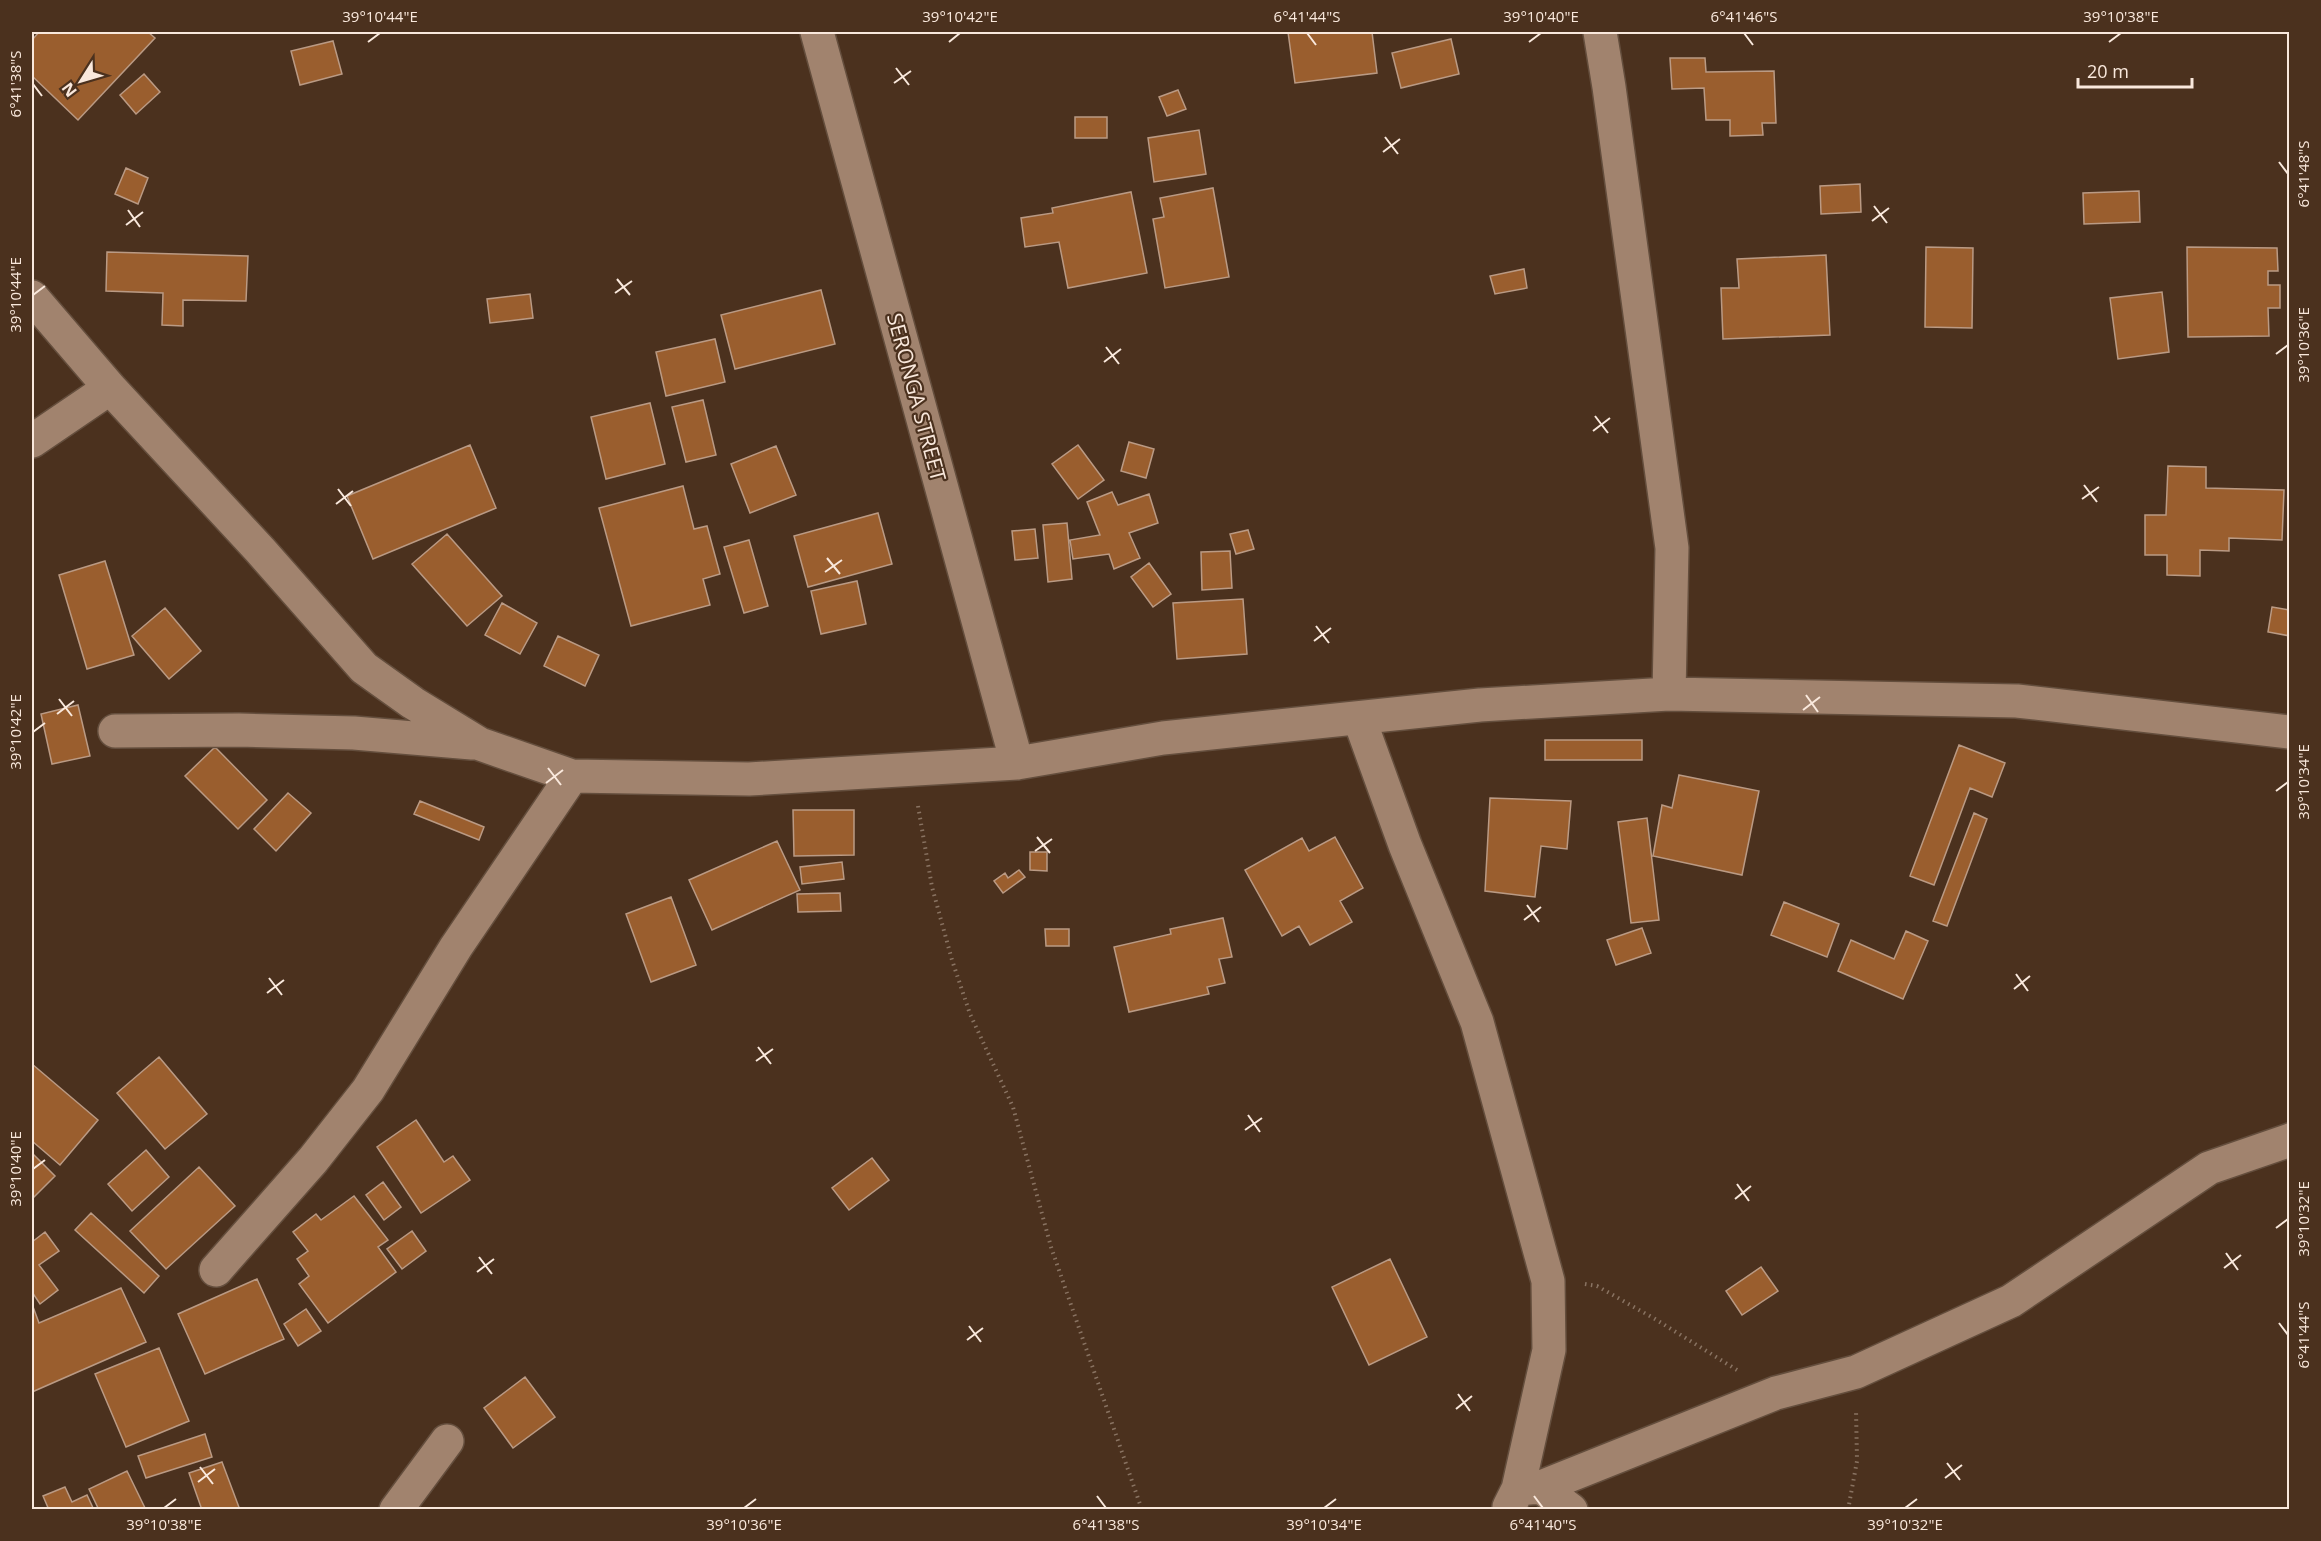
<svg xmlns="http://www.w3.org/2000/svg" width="2321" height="1541" font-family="'Open Sans',sans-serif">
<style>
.building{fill:#9a5e2e;stroke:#ba9a84;stroke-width:1.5}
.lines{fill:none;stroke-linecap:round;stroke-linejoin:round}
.minor-casing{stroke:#644e3d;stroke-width:36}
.path{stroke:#897362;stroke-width:4;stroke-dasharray:1.5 4.5;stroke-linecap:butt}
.minor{stroke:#a1836e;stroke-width:33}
.ticks{fill:none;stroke:#f9e8dc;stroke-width:2}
.labels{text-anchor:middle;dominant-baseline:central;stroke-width:4.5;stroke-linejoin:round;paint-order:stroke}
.street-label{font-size:21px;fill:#f9e8dc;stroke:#4b311e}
.neatline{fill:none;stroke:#f9e8dc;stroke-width:2}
.ticks-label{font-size:15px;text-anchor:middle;fill:#f9e8dc}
</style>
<rect width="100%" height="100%" fill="#4b311e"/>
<path class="building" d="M39 32H148L155 38 78 120 32 76V40Z
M1288 32H1372L1377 73 1295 83Z
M1451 39 1459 74 1401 88 1392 53Z
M333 41 342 74 300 85 291 51Z
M1670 58H1705L1706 72 1774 71 1776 123H1762L1763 135 1730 136V120H1706L1704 88 1672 89Z
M144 74 160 92 136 114 120 95Z
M1178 90 1186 109 1167 116 1159 97Z
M1075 117H1107V138H1075Z
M1199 130 1206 174 1154 182 1148 138Z
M126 168 148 178 138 204 115 194Z
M1860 184 1861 212 1821 214 1820 186Z
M1213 188 1229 277 1165 288 1153 219 1164 217 1160 198Z
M2139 191 2140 222 2084 224 2083 193Z
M1131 192 1147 273 1068 288 1059 242 1025 247 1021 218 1053 213 1052 208Z
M1926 247 1973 248 1972 328 1925 327Z
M2187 247 2277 248 2278 271H2268V285H2280V308H2268L2269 336 2188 337Z
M107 252 248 256 246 301 183 300V326L162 325 163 293 106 291Z
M1826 255 1830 335 1723 339 1721 288H1739L1737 259Z
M1524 269 1527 288 1495 294 1490 276Z
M821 290 835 344 735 369 721 315Z
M2162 292 2169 352 2118 359 2110 298Z
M530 294 533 318 490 323 487 299Z
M715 339 725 382 666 396 656 352Z
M703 400 716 455 686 462 672 407Z
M650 403 665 464 606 479 591 417Z
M1129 442 1154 449 1146 478 1121 471Z
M470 445 496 508 373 559 347 496Z
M1078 445 1104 480 1078 499 1052 464Z
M776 446 796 495 750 513 731 464Z
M2168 466 2206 467V488L2284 490 2282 540 2229 538V551L2200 550V576L2167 575V555H2145V515H2166Z
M683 486 694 529 707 526 720 574 703 579 710 605 631 626 599 508Z
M1112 492 1118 505 1149 494 1158 523 1129 533 1140 558 1114 569 1109 554 1073 559 1070 540 1100 535 1087 502Z
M878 513 892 564 808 587 794 536Z
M1067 523 1072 579 1048 582 1043 525Z
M1035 529 1038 558 1015 560 1012 531Z
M1248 530 1254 549 1236 554 1230 534Z
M447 534 502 596 467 626 412 564Z
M749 540 768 606 744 613 724 547Z
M1230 551 1232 588 1202 590 1201 552Z
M105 561 134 655 87 669 59 575Z
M1149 563 1171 594 1153 607 1131 577Z
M857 581 866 624 821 634 811 591Z
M1243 599 1247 654 1177 659 1173 603Z
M502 603 537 623 520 654 485 635Z
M2272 607 2290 610V636L2268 632Z
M165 608 201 651 169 679 132 636Z
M558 636 599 655 585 686 544 666Z
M78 705 90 756 52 764 41 714Z
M1545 740H1642V760H1545Z
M1959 745 2005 763 1992 797 1970 788 1934 885 1910 876Z
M215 747 267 800 238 829 185 776Z
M1679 775 1759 791 1742 875 1653 856 1662 805 1672 808Z
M288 793 311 813 276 851 254 829Z
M1490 798 1571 801 1567 849 1541 846 1535 897 1485 891Z
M420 801 484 827 479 840 414 814Z
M793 810H854V855L794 856Z
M1974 813 1987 819 1947 926 1933 921Z
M1647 818 1659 920 1631 923 1618 822Z
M1335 837 1363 888 1340 901 1352 922 1310 945 1299 926 1282 936 1245 870 1302 838 1309 851Z
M777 841 800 890 712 930 689 880Z
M1030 852H1047V871L1030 870Z
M842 862 844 879 802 884 800 867Z
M1019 870 1025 877 1003 893 994 881 1005 873 1008 878Z
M840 893 841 911 798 912 797 894Z
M671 897 696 965 651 982 626 914Z
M1784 902 1839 924 1827 957 1771 935Z
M1223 918 1232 957 1219 959 1225 983 1207 987 1209 994 1129 1012 1114 947 1171 934 1170 929Z
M1642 928 1651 953 1616 965 1607 940Z
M1045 929H1069V946H1046Z
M1906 931 1928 941 1903 999 1838 971 1851 940 1894 959Z
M159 1057 207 1114 165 1149 117 1093Z
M32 1064 98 1120 60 1165 32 1141Z
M416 1120 444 1162 453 1156 470 1180 421 1213 377 1147Z
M146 1150 169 1177 132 1211 108 1184Z
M32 1153 55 1176 32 1199Z
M872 1158 889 1180 849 1210 832 1188Z
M199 1167 235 1206 166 1269 130 1231Z
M383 1182 401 1207 384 1220 366 1195Z
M354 1196 388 1240 378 1247 396 1272 328 1323 299 1284 309 1276 297 1259 308 1251 293 1232 316 1214 321 1220Z
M91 1213 159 1276 144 1293 75 1230Z
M412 1231 426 1251 402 1269 387 1249Z
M45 1232 59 1251 39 1265 58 1290 40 1304 32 1292V1242Z
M1390 1259 1427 1337 1369 1365 1332 1287Z
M1761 1267 1778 1291 1742 1315 1726 1291Z
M257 1279 284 1339 205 1374 178 1314Z
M121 1288 146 1342 32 1392V1304L39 1323Z
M306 1309 321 1331 298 1346 284 1324Z
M159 1348 189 1421 126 1447 95 1374Z
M525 1377 555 1417 513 1448 484 1408Z
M205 1434 212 1457 146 1478 138 1456Z
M222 1462 240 1510H202L189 1473Z
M127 1471 146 1510H99L89 1489Z
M65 1487 72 1502 87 1495 94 1510H49L43 1496Z"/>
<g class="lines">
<defs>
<path id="minor" d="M817 32 1017 763
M1600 32 1609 87 1672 548 1669 694
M32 297 110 388 260 550 364 668 413 703 480 744 572 776 749 779 1017 763 1163 738 1480 705 1669 694 2017 701 2290 732
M32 441 110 388
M1359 718 1405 845 1477 1022 1548 1281 1549 1350 1518 1489 1509 1507
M115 731 239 730 354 733 472 743
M216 1270 313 1160 368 1090 456 947 572 776
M1541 1487 1571 1510
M1518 1489 1541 1487 1776 1393 1856 1372 2011 1301 2209 1168 2290 1140
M396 1510 447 1441"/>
</defs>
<use href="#minor" class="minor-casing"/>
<path class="path" d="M918 806 932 887 952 960 970 1014 1013 1107 1051 1247 1142 1510
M1585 1284 1597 1286 1655 1319 1737 1370
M1848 1510 1857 1461 1856 1409"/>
<use href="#minor" class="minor"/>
</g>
<path class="ticks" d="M1307 33 1316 45M1744 33 1753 45M368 42 380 33M949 42 960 33M1529 42 1541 33M2109 42 2121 33M896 68 909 85M894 83 911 71M33 84 42 96M1385 137 1398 154M1383 152 1400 139M2279 162 2288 174M1874 206 1887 223M128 210 140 227M1872 221 1889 208M126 225 143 212M617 279 630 295M615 293 632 281M33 295 45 286M1106 347 1119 364M2276 354 2288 345M1104 362 1121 349M1595 416 1608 433M1593 431 1610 418M2084 485 2097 502M338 489 351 506M2082 499 2099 487M336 504 353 491M827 558 840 574M825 572 842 560M1316 626 1329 643M1314 641 1331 628M1806 695 1818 712M59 699 72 716M1803 710 1820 697M57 714 74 701M33 732 45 723M548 768 561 785M546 783 563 770M2276 791 2288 782M1037 837 1050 853M1035 851 1052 839M1527 905 1539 922M1524 920 1541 907M2016 974 2028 991M269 978 282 995M2014 989 2030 976M267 993 284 980M758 1047 771 1064M756 1061 773 1049M1248 1115 1260 1132M1245 1130 1262 1118M33 1169 45 1160M1737 1184 1749 1201M1735 1199 1751 1186M2276 1228 2288 1219M2226 1253 2238 1270M479 1257 492 1274M2224 1268 2241 1255M477 1272 494 1259M2279 1323 2288 1335M969 1326 981 1342M967 1340 983 1328M1458 1394 1470 1411M1456 1409 1472 1396M1947 1463 1960 1480M200 1467 213 1484M1945 1478 1962 1465M198 1482 215 1469M1097 1496 1106 1508M1534 1496 1543 1508M164 1508 176 1499M744 1508 756 1499M1324 1508 1336 1499M1905 1508 1917 1499"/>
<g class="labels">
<g class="street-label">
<text transform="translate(917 397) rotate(75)">SERONGA STREET</text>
</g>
</g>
<rect width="2321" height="1541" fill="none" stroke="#4b311e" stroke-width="66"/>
<g transform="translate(81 81) rotate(233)" stroke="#4b311e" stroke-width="4.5" paint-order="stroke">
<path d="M0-4.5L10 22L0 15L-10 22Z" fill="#f9e8dc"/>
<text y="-9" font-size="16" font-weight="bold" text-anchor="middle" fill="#f9e8dc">N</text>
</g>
<path d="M2078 78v9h114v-9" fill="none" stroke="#f9e8dc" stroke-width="3"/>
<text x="2087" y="78" font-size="18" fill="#f9e8dc" stroke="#4b311e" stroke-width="4.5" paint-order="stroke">20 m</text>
<rect x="33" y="33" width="2255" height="1475" class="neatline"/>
<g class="ticks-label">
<text x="380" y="22">39°10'44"E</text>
<text x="960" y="22">39°10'42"E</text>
<text x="1307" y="22">6°41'44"S</text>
<text x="1541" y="22">39°10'40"E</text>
<text x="1744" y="22">6°41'46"S</text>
<text x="2121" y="22">39°10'38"E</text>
<text transform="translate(16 84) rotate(-90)" y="5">6°41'38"S</text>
<text transform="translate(2304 174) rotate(-90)" y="5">6°41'48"S</text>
<text transform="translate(16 295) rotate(-90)" y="5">39°10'44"E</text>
<text transform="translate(2304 345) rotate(-90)" y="5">39°10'36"E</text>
<text transform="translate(16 732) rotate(-90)" y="5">39°10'42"E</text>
<text transform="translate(2304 782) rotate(-90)" y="5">39°10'34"E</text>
<text transform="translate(16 1169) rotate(-90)" y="5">39°10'40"E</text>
<text transform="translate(2304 1219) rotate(-90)" y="5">39°10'32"E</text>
<text transform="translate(2304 1335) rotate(-90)" y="5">6°41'44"S</text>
<text x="164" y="1530">39°10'38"E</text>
<text x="744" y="1530">39°10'36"E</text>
<text x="1106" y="1530">6°41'38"S</text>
<text x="1324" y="1530">39°10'34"E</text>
<text x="1543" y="1530">6°41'40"S</text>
<text x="1905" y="1530">39°10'32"E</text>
</g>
</svg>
